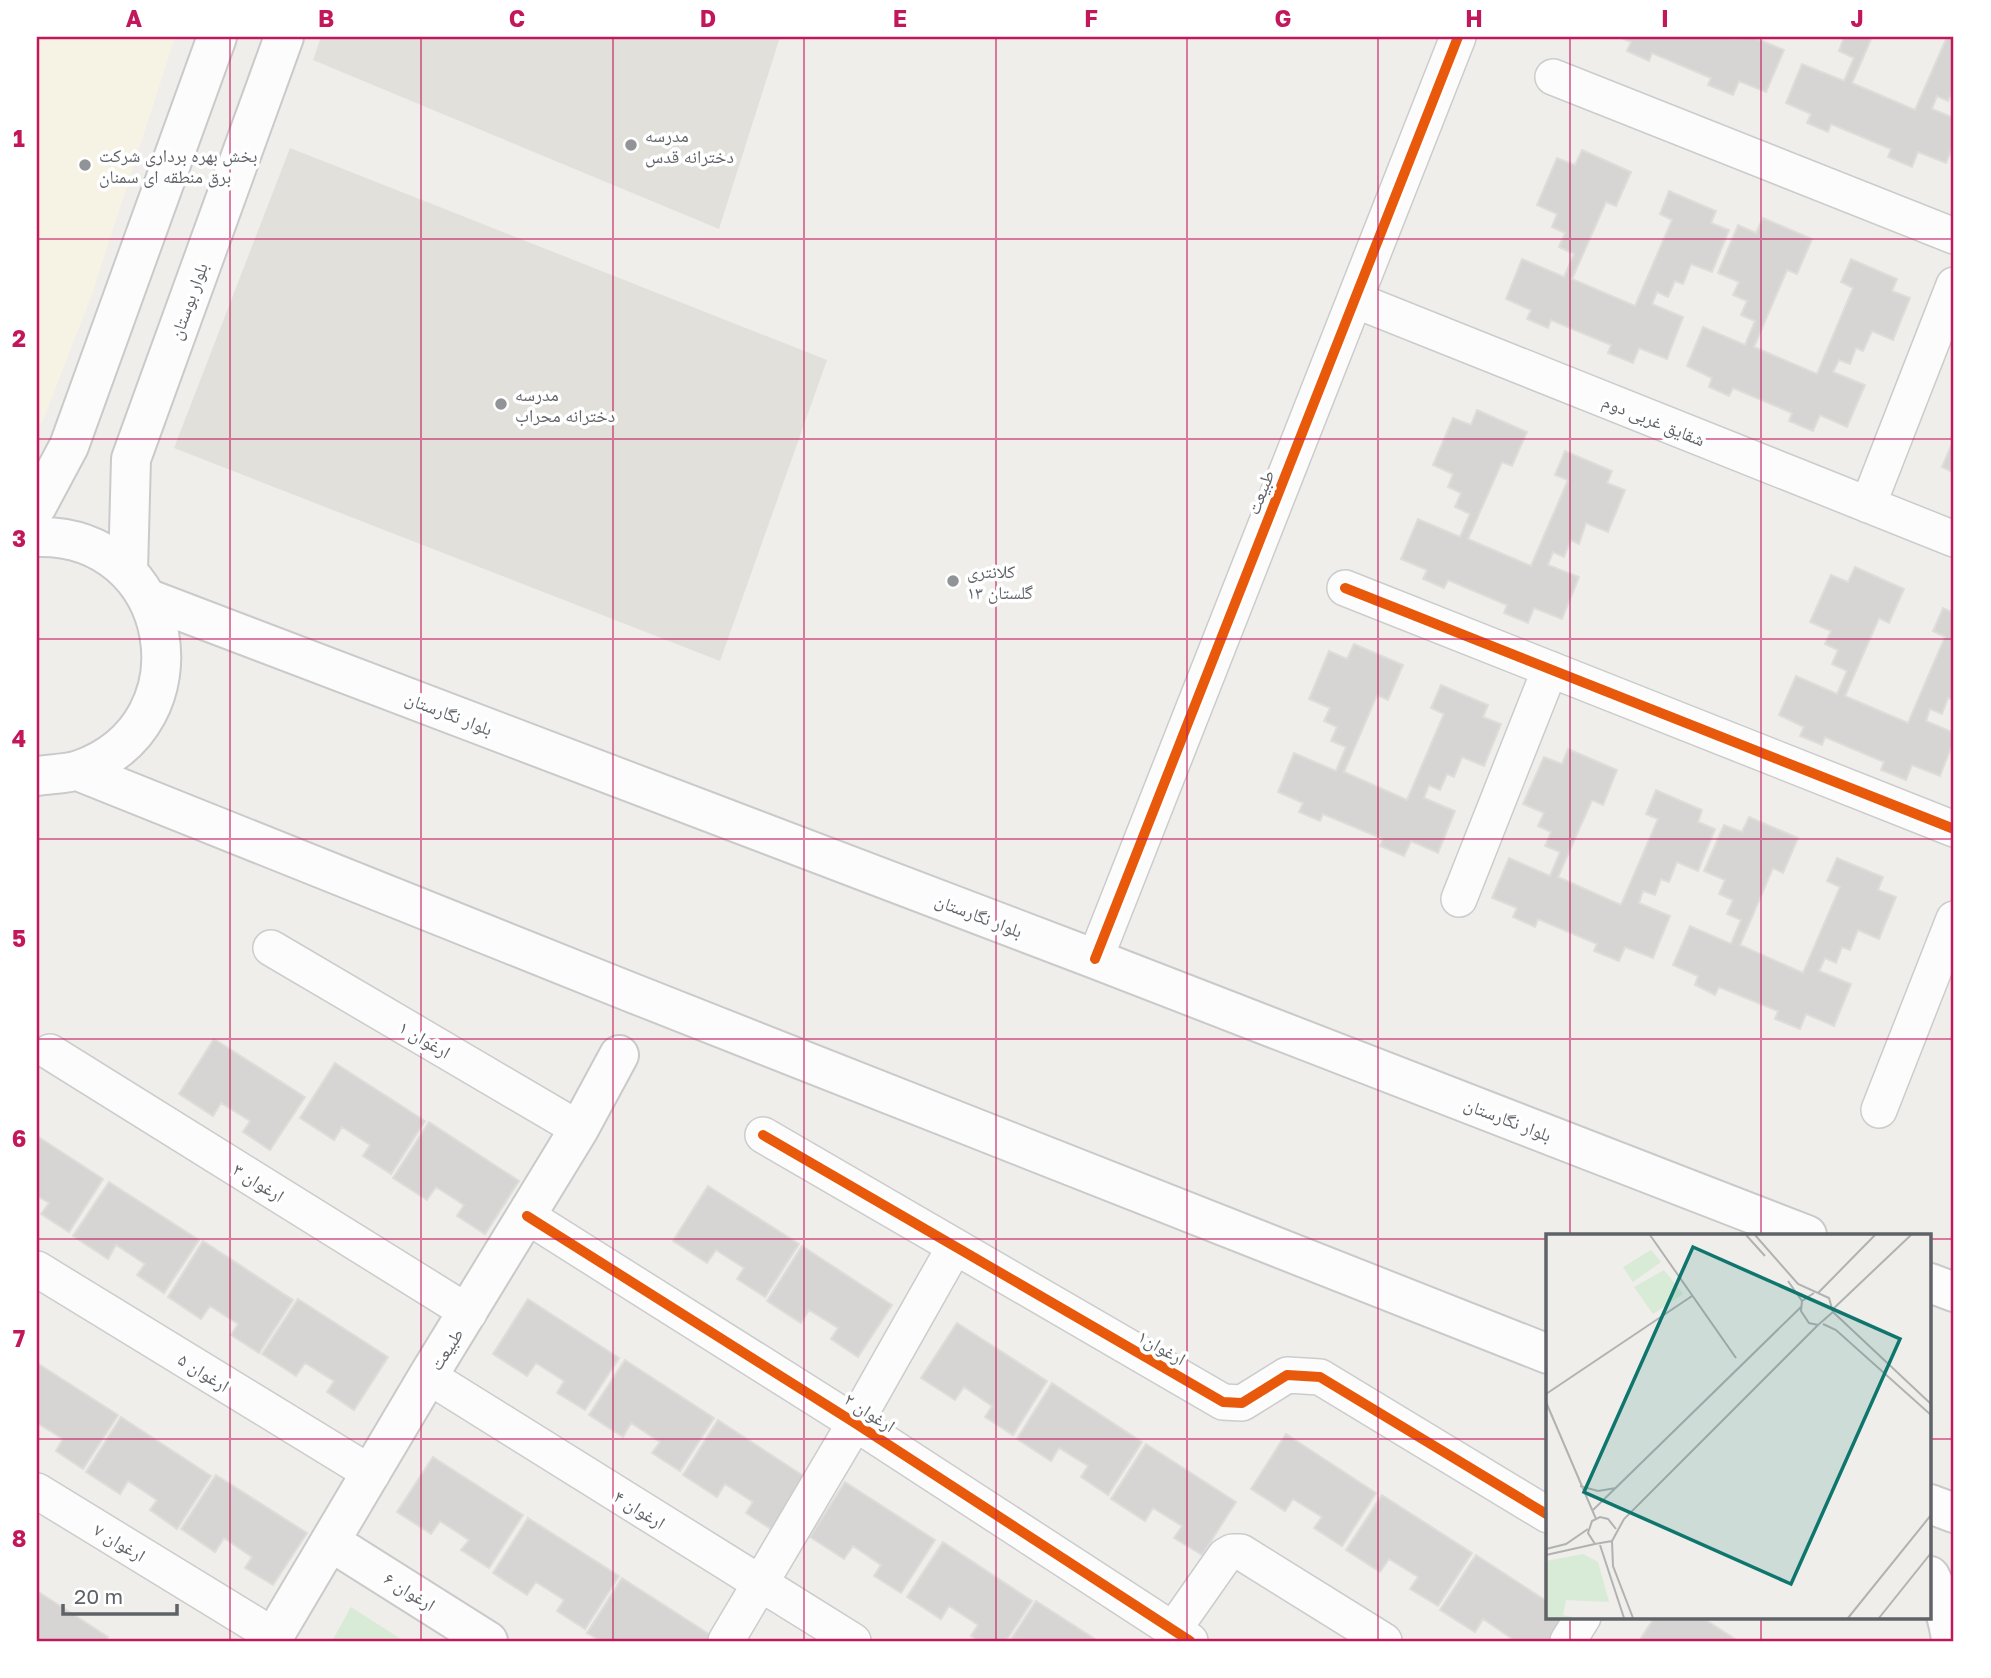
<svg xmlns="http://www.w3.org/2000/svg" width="1991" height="1678" font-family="'Golos Text','Noto Naskh Arabic',sans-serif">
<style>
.commercial{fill:#f7f3e4}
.education{fill:#e2e0da}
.green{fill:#d8ebd6}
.building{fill:#d6d5d3;stroke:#deddd9;stroke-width:2}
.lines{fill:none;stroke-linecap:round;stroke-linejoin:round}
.street-casing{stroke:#cbcccc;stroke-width:38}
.secondary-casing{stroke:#cacacb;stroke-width:42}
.street{stroke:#fdfcfc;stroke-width:35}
.secondary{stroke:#fdfcfc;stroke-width:38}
.cycleway-casing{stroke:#fff;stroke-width:15}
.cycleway{stroke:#e8590c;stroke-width:10}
.grid{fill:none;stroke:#c2185b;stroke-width:2;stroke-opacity:0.55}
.poi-dot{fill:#919496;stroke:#fff;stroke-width:2.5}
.labels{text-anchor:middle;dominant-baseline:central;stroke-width:7;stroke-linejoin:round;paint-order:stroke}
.poi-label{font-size:18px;fill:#5f6368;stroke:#fff;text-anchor:start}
.street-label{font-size:18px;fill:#5f6368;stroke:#fff}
.inset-road{fill:none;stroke:#b1b2b2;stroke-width:2}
.view{fill:#0f766e;fill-opacity:0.15;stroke:#0f766e;stroke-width:3.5}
.inset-edge{fill:none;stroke:#5f6368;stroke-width:3.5}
.neatline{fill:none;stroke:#c2185b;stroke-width:2.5}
.grid-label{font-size:23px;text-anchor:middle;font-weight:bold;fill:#c2185b}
</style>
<rect width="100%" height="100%" fill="#efeeea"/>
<path class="commercial" d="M37 37H175L92 294 42 423H37Z"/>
<path class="education" d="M321 37H780L719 229 313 60Z
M290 148 827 360 720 661 174 448Z"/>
<path class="green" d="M351 1607 404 1641H332Z"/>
<path class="building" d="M1619 37H1731L1736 39V37H1753L1784 50 1766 92 1739 81 1733 95 1708 85 1711 78 1652 53 1649 61 1627 51 1631 42Z
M1844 37H1872L1852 83 1915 110 1947 37H1954V87L1948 101 1937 96 1932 109 1954 118V144L1946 163 1918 152 1912 167 1888 157 1891 149 1831 124 1828 132 1807 123 1811 114 1786 103 1802 64 1844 81 1854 58 1839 51Z
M1582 150 1631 172 1616 206 1606 202 1572 279 1635 306 1672 220 1660 214 1669 191 1716 211 1711 223 1729 230 1712 272 1691 264 1683 284 1675 281 1668 297 1657 292 1652 304 1683 317 1667 359 1639 348 1633 363 1608 353 1611 345 1551 320 1548 328 1527 319 1531 310 1506 299 1522 259 1564 277 1574 254 1559 247 1565 233 1552 227 1557 214 1537 205 1557 158 1575 165Z
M1763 218 1812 239 1797 274 1787 270 1754 347 1817 374 1853 288 1841 282 1851 259 1897 279 1892 291 1910 298 1893 340 1872 331 1863 351 1856 348 1850 364 1839 360 1833 372 1865 385 1847 427 1820 415 1813 431 1789 421 1792 413 1733 388 1729 396 1709 387 1712 378 1687 366 1703 327 1745 345 1755 321 1741 315 1747 301 1733 295 1739 282 1718 273 1738 225 1756 233Z
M1477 410 1527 432 1512 466 1502 462 1468 539 1531 566 1568 480 1555 475 1565 451 1612 471 1607 483 1625 490 1608 532 1586 523 1579 544 1571 540 1564 557 1553 552 1548 565 1579 577 1562 619 1534 608 1528 623 1504 613 1507 605 1448 580 1444 588 1423 579 1427 570 1401 559 1418 519 1460 537 1470 514 1455 507 1461 493 1448 487 1453 474 1433 465 1453 418 1471 425Z
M1954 439V473L1942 467Z
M1855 567 1904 589 1889 623 1879 618 1845 696 1908 723 1945 637 1933 631 1943 608 1954 613V700L1948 698 1942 714 1930 709 1926 721 1954 733V740L1940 776 1912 765 1906 780 1881 770 1884 762 1825 737 1822 745 1800 736 1804 727 1779 715 1796 676 1837 694 1847 671 1832 664 1838 650 1825 644 1831 631 1810 622 1831 575 1848 582Z
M1354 644 1403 665 1388 700 1377 695 1344 772 1407 800 1444 714 1431 708 1441 685 1488 705 1483 717 1501 724 1484 766 1462 757 1454 777 1447 774 1440 790 1429 785 1424 798 1455 811 1438 853 1411 841 1404 856 1380 846 1383 839 1323 814 1320 821 1299 812 1303 803 1278 792 1294 753 1336 771 1346 747 1331 741 1337 727 1324 721 1330 708 1309 699 1329 651 1347 659Z
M1568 749 1617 770 1603 805 1592 800 1558 877 1621 905 1658 819 1646 814 1656 790 1702 810 1698 822 1715 829 1698 871 1677 862 1669 882 1661 879 1655 895 1643 891 1639 903 1670 916 1653 958 1625 947 1619 961 1594 951 1597 944 1538 919 1535 927 1513 917 1517 908 1492 898 1509 858 1550 876 1560 852 1545 846 1551 832 1538 826 1544 813 1523 804 1544 757 1562 764Z
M1749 817 1798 838 1783 873 1773 868 1740 945 1803 973 1840 887 1827 881 1837 858 1883 877 1878 890 1896 897 1879 939 1858 930 1850 950 1842 947 1836 963 1825 958 1819 971 1851 984 1834 1026 1806 1014 1800 1029 1775 1019 1778 1011 1719 987 1715 995 1695 985 1698 976 1673 965 1690 926 1731 944 1741 920 1727 914 1733 900 1719 894 1725 880 1704 871 1724 825 1742 832Z
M214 1039 305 1097 270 1150 243 1132 250 1121 221 1103 213 1116 179 1094Z
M335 1063 425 1121 391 1174 363 1156 370 1145 342 1127 334 1140 300 1118Z
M429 1122 519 1181 485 1234 457 1216 464 1205 436 1187 427 1200 393 1178Z
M37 1136 103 1179 69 1232 41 1214 49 1203 37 1196Z
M109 1182 199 1240 164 1293 137 1275 145 1264 116 1245 108 1259 73 1236Z
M708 1186 799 1244 765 1297 737 1279 744 1268 716 1250 707 1263 673 1241Z
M203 1241 293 1300 259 1353 231 1335 238 1324 210 1306 201 1319 168 1297Z
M802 1246 892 1305 858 1357 831 1339 838 1328 809 1310 801 1323 767 1301Z
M298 1299 388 1357 354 1410 327 1392 334 1381 305 1363 296 1376 262 1354Z
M528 1299 619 1358 585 1410 557 1393 564 1381 536 1363 527 1376 493 1354Z
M957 1323 1047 1381 1013 1435 985 1417 992 1406 964 1387 955 1400 921 1378Z
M625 1360 714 1418 680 1471 652 1453 660 1442 631 1423 623 1437 589 1415Z
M37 1363 118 1415 83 1469 56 1451 63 1439 37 1423Z
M1052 1383 1142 1442 1108 1495 1081 1477 1088 1466 1059 1448 1051 1461 1017 1439Z
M121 1417 211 1476 177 1529 150 1510 157 1500 128 1481 120 1494 86 1472Z
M718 1420 808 1479 774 1531 746 1513 753 1502 725 1484 717 1497 683 1475Z
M1286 1434 1376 1493 1342 1546 1314 1528 1322 1517 1293 1499 1285 1511 1251 1489Z
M1146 1444 1236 1502 1202 1555 1174 1538 1182 1526 1153 1508 1145 1521 1111 1499Z
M433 1457 523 1515 489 1568 461 1550 469 1540 440 1521 431 1534 397 1512Z
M216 1475 307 1533 273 1585 245 1568 252 1557 224 1538 215 1552 181 1529Z
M845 1482 935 1540 901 1593 874 1576 881 1565 853 1546 844 1559 810 1537Z
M1382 1495 1472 1553 1438 1606 1410 1589 1418 1577 1389 1559 1380 1572 1346 1550Z
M528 1518 619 1576 585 1629 557 1611 564 1600 536 1582 527 1595 493 1573Z
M943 1542 1032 1601 1006 1641H979L971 1636 978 1625 949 1606 941 1619 907 1597Z
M1476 1555 1548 1602V1617H1564L1548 1641H1509L1511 1638 1483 1619 1475 1632 1440 1610Z
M622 1578 712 1636 709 1641H601L587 1633Z
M37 1591 108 1637 105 1641H37Z
M1036 1601 1098 1641H1010Z
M1655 1617H1701L1738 1641H1639Z"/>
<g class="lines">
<defs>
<path id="street" d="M1553 77 1954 236
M1355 300 1954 539
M1868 505 1954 285
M1345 588 1954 829
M1459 899 1550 669
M271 948 579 1129
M1095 959 1458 37
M50 1052 469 1313
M1879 1110 1954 919
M763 1135 1223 1402 1242 1403 1287 1375 1320 1377 1548 1515
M527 1216 855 1423 1190 1641
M37 1269 372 1474
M428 1376 853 1641
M37 1491 274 1636
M1173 1630 1225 1556 1232 1552H1241L1384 1641
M726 1641 855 1423 954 1248
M1568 1641 1583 1617"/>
<path id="secondary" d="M37 506 69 446 217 37
M37 537C176 533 210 724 79 770 67 774 50 774 37 776
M128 571 131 459 284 37
M149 599 1095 959 1807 1235
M78 771 630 992 1548 1354
M1930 1283 1954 1292
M1930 1504 1954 1513
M331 1542 488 1641
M1930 1576C1940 1597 1949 1618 1951 1641
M271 1641 428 1376 579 1129 619 1055"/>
</defs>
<use href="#street" class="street-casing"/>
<use href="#secondary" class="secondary-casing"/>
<use href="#street" class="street"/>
<use href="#secondary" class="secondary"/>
<defs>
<path id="cycleway" d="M1345 588 1954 829
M1095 959 1458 37
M763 1135 1223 1402 1242 1403 1287 1375 1320 1377 1548 1515
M527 1216 855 1423 1190 1641"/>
</defs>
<use href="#cycleway" class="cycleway-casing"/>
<use href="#cycleway" class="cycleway"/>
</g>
<path class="grid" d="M230 37V1641M421 37V1641M613 37V1641M804 37V1641M996 37V1641M1187 37V1641M1378 37V1641M1570 37V1235M1761 37V1235M37 239H1954M37 439H1954M37 639H1954M37 839H1954M37 1039H1954M37 1239H1548M1930 1239H1954M37 1439H1548M1930 1439H1954M1570 1617V1641M1761 1617V1641"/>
<g class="poi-dot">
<circle cx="631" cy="145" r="7"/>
<circle cx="85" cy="165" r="7"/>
<circle cx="501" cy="404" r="7"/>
<circle cx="953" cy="581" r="7"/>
</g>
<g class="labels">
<g class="poi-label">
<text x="645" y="135">مدرسه<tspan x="645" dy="21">دخترانه قدس</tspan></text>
<text x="99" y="155">بخش بهره برداری شرکت<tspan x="99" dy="21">برق منطقه ای سمنان</tspan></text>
<text x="515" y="394">مدرسه<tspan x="515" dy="21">دخترانه محراب</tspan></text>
<text x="967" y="571">کلانتری<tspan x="967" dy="21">۱۳ گلستان</tspan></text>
</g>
<g class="street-label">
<text transform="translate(188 301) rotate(-70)">بلوار بوستان</text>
<text transform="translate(1654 420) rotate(22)">شقایق غربی دوم</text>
<text transform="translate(1260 492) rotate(-69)">طبیعت</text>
<text transform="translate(449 713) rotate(21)">بلوار نگارستان</text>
<text transform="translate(979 915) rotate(21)">بلوار نگارستان</text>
<text transform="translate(425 1039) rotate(30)">ارغوان ۱</text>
<text transform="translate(1508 1119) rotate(21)">بلوار نگارستان</text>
<text transform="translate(259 1182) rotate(32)">ارغوان ۳</text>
<text transform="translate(1162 1347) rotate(30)">ارغوان۱</text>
<text transform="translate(446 1349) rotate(-57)">طبیعت</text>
<text transform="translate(204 1372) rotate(32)">ارغوان ۵</text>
<text transform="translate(870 1412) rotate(33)">ارغوان ۲</text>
<text transform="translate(640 1509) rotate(32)">ارغوان ۴</text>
<text transform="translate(120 1542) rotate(31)">ارغوان ۷</text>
<text transform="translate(410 1591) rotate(32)">ارغوان ۶</text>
</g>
</g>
<g transform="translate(1546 1234)">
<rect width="385" height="385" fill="#efeeea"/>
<path d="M105 16 115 28 87 48 77 33ZM118 36 137 60 107 80 88 53ZM37 320 52 328 63 368 20 366 17 381 30 384H0V327Z" fill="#d8ebd6"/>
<path class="inset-road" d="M104 1 190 124M200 1 219 22M209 1 252 50 283 64 287 78 272 91 263 89 255 77 256 67 268 59M242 47 256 67M272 59 329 1M287 75 365 1M287 78 385 170M277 90 290 96 385 181M0 160 146 62M0 168 50 285M34 252 52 257 70 254M46 277 255 73M70 295 62 285 54 283 46 287 42 299 49 310 66 307 78 285 272 91M66 307 67 332 87 384M54 311 78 384M0 315 20 310 42 295M0 321 49 310M302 384 385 281M333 384 385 319"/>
<path class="view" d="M147 13 354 105 245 350 38 258Z"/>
<rect width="385" height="385" class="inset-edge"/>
</g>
<rect width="1991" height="1678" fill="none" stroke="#ffffff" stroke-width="77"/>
<path d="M63 1604v10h114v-10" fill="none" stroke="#5f6368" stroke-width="3.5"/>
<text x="74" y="1604" font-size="21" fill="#5f6368" stroke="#ffffff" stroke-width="5" paint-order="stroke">20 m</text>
<rect x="38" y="38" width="1914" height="1602" class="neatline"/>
<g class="grid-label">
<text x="134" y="27">A</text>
<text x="326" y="27">B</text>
<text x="517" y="27">C</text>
<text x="708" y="27">D</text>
<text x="900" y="27">E</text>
<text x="1091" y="27">F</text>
<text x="1283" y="27">G</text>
<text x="1474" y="27">H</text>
<text x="1665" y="27">I</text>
<text x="1857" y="27">J</text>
<text x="19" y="147">1</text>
<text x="19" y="347">2</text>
<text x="19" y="547">3</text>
<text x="19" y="747">4</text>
<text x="19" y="947">5</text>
<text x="19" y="1147">6</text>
<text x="19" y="1347">7</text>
<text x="19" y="1547">8</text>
</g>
</svg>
